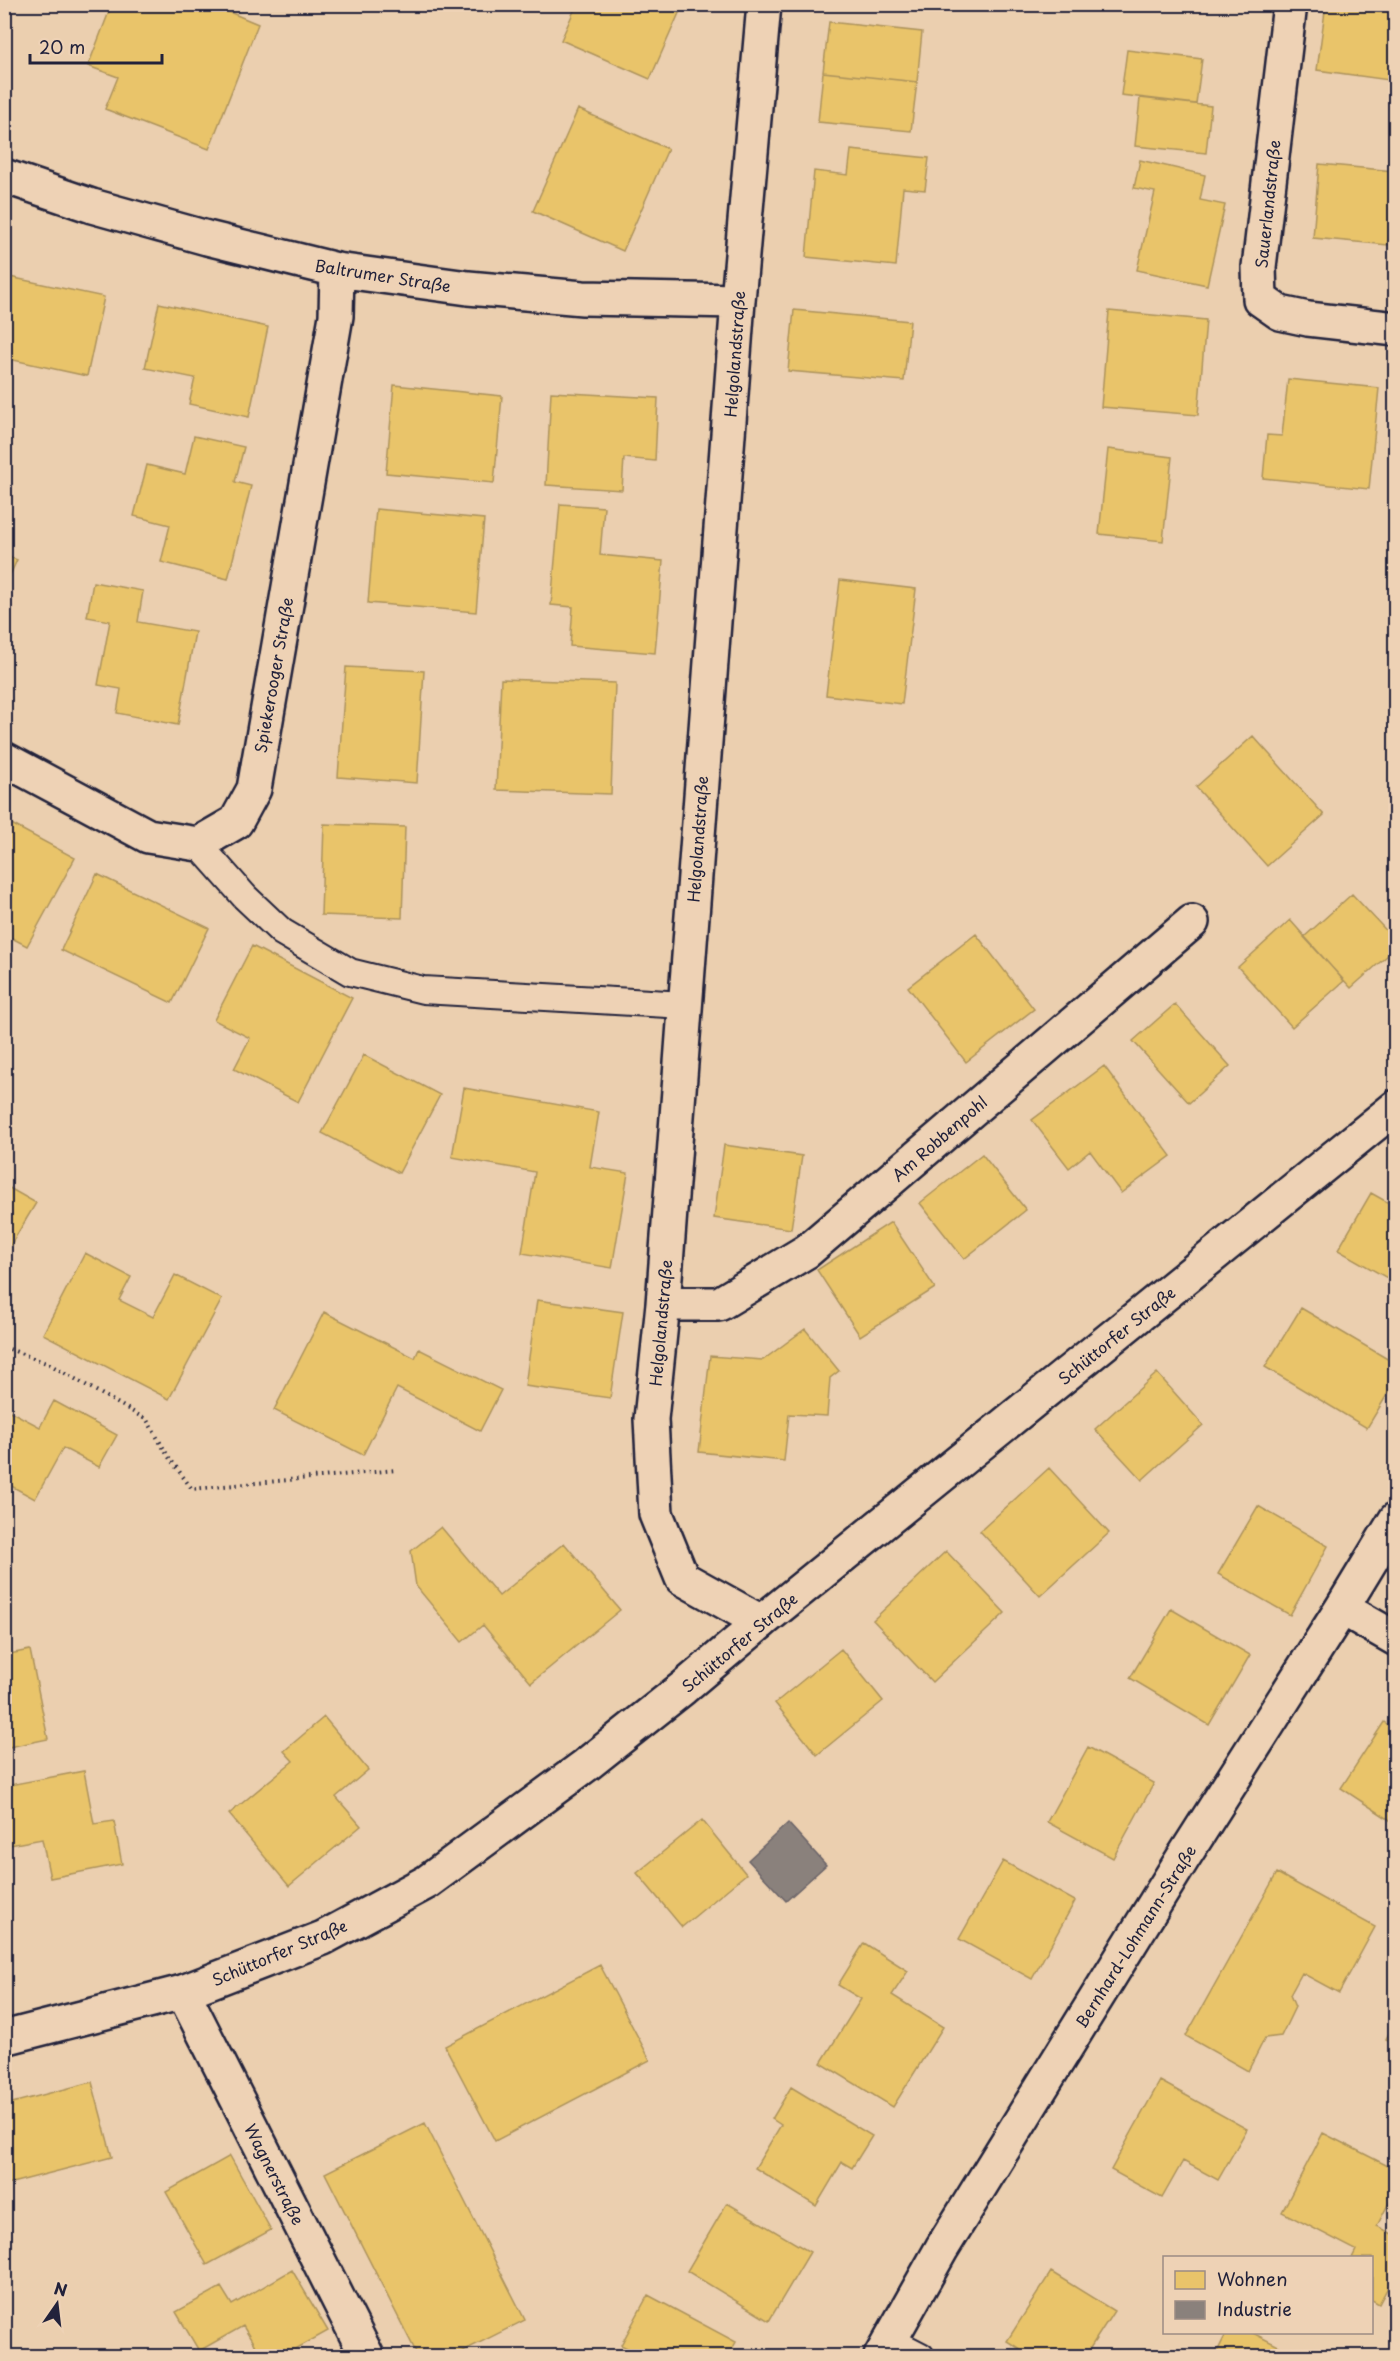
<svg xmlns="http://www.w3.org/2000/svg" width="1400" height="2361" font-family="'Playpen Sans',sans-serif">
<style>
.homes{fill:#e9c46a;stroke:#ad935c;stroke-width:1.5}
.industry{fill:#8a817c;stroke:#6b6468;stroke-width:1.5}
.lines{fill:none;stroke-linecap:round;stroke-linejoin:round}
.lane-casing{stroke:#22223b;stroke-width:30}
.street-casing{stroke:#22223b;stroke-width:38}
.secondary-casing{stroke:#22223b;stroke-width:38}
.path{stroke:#22223b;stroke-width:4;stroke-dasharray:1.5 4.5;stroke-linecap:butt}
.lane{stroke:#eed2b5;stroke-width:26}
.street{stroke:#eed2b5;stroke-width:33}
.secondary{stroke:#eed2b5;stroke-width:33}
.labels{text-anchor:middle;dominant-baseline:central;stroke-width:6;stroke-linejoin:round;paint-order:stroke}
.street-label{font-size:16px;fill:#22223b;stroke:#eed2b5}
</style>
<rect width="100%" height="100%" fill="#ebcfaf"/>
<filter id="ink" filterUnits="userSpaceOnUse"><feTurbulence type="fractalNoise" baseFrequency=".0167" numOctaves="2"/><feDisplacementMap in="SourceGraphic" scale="12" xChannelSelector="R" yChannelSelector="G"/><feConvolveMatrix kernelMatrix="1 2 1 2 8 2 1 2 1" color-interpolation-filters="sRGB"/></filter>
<g filter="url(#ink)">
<path class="homes" d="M112 4H152L158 7 159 4H210L258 24 209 149 105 109 118 77 88 66Z
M577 4H683L650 79 561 40Z
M1326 4H1396V81L1317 70Z
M829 22 922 32 917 82 823 72Z
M1127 50 1202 59 1196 104 1121 95Z
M823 72 917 82 911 131 818 122Z
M1140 98 1211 106 1206 153 1135 146Z
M578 109 668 149 623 251 533 211Z
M851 150 929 158 925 190 903 188 896 266 806 257 814 171 848 175Z
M1140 160 1205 175 1200 200 1225 205 1207 285 1137 270 1155 192 1134 188Z
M1319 164 1394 171 1388 245 1313 238Z
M5 276 104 297 87 376 4 358Z
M159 303 268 327 249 417 189 404 195 378 145 368Z
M794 310 910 321 904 381 788 371Z
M1109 311 1206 320 1198 415 1101 407Z
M1288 379 1379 388 1369 489 1263 478 1267 435 1282 436Z
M394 385 502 396 494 483 386 473Z
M551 392 658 398 655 461 624 458 622 490 546 485Z
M194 436 244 447 235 482 251 486 228 579 161 562 170 525 134 516 147 465 185 474Z
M1108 449 1172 457 1163 541 1099 534Z
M560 504 604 507 600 555 663 561 655 653 570 646 573 607 551 605Z
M376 509 484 519 476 612 368 603Z
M4 555 17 560 4 588Z
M840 580 916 589 902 704 826 695Z
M93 582 143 591 138 622 195 632 178 725 117 713 121 689 98 685 110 621 87 617Z
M346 667 424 671 417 783 338 777Z
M501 679 615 683 611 794 496 790Z
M1253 736 1324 815 1267 866 1196 787Z
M4 820 75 858 27 946 4 934Z
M324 824 405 827 402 918 321 915Z
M97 874 209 928 172 1003 61 950Z
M1352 894 1396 941V948L1351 988 1304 937Z
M1290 920 1344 981 1292 1027 1238 967Z
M976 934 1034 1009 966 1062 908 987Z
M252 946 352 998 298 1102 234 1069 250 1038 214 1020Z
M1175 1004 1230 1066 1189 1103 1133 1041Z
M364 1055 440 1095 399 1173 322 1133Z
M1104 1066 1171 1156 1121 1193 1090 1151 1069 1168 1032 1120Z
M464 1088 599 1112 590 1167 628 1173 612 1268 522 1253 535 1172 452 1157Z
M724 1145 802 1156 791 1229 714 1218Z
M982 1154 1026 1210 964 1259 920 1203Z
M4 1185 36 1203 4 1256Z
M1371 1193 1396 1207V1283L1338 1250Z
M891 1222 935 1288 860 1336 817 1270Z
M85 1253 131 1277 119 1300 153 1317 175 1275 222 1299 169 1399 43 1334Z
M537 1300 623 1312 610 1398 525 1386Z
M1301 1308 1396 1364V1380L1367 1428 1265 1367Z
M324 1312 415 1358 419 1349 501 1390 480 1431 397 1388 363 1455 274 1410Z
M805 1329 839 1371 830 1378 827 1416 789 1414 784 1461 699 1452 710 1356 763 1360Z
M1157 1373 1203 1425 1142 1480 1095 1429Z
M54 1401 117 1435 99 1467 63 1448 35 1499 4 1482V1408L40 1427Z
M1049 1468 1109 1533 1040 1596 980 1531Z
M1258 1506 1328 1546 1290 1615 1218 1574Z
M441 1527 499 1596 564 1543 620 1610 531 1683 483 1625 462 1642 416 1586 411 1551Z
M946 1551 1005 1613 932 1682 873 1620Z
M1171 1609 1250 1655 1209 1725 1130 1678Z
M841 1649 883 1701 817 1755 775 1703Z
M30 1650 48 1739 4 1748V1655Z
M324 1717 368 1770 336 1797 361 1826 289 1886 229 1814 293 1761 284 1751Z
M1384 1722 1396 1730V1824L1341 1788Z
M1088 1747 1154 1783 1113 1858 1047 1822Z
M84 1771 94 1824 114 1821 122 1864 50 1878 42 1839 4 1846V1786Z
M702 1820 746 1874 682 1927 637 1873Z
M1003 1861 1075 1901 1032 1979 959 1939Z
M1277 1873 1375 1927 1339 1993 1302 1973 1290 1995 1295 2007 1281 2036 1265 2038 1248 2071 1186 2036Z
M864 1943 908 1971 892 1995 943 2027 893 2107 821 2063 861 1999 838 1985Z
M600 1965 650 2060 495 2141 445 2046Z
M1396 2021V2044L1386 2039Z
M1160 2081 1247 2129 1218 2180 1183 2161 1162 2198 1111 2170Z
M92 2082 112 2157 4 2185V2105Z
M791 2087 872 2136 852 2168 842 2162 816 2206 755 2168 781 2125 772 2119Z
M425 2123 525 2320 453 2356H418L325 2173Z
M1323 2133 1396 2170V2189L1377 2226 1396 2236V2272L1379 2304 1372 2300V2258H1352L1356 2250 1282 2212Z
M230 2156 271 2230 207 2265 166 2192Z
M727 2203 810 2252 769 2321 687 2271Z
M292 2270 328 2331 283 2356H261L243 2326 199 2351 176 2312 221 2287 232 2305Z
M1051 2272 1114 2311 1085 2356H1031L1007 2341Z
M648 2295 736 2342 728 2356H643L621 2345Z
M1227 2332H1251L1298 2356H1215Z"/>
<path class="industry" d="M788 1823 826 1865 786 1901 748 1860Z"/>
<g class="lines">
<defs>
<path id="lane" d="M198 844 245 897 282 932 350 972 423 990 685 1005
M890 2340 921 2356"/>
<path id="street" d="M1290 4 1259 267 1260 299 1280 313 1308 319 1396 329
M4 176 92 206 207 238 337 270 468 288 583 298 738 301
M4 759 148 836 198 844 236 822 254 789 336 316 337 270
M663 1304H719L807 1251 1192 922
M1342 1608 1396 1639
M761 1622 682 1578 656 1514 651 1419 663 1304 738 301 764 4
M183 1992 367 2356
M881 2356 942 2248 1183 1858 1342 1608 1396 1519"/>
<path id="secondary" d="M4 2038 183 1992 323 1938 427 1882 586 1765 683 1688 761 1622 1396 1107"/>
</defs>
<use href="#lane" class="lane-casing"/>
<use href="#street" class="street-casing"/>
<use href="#secondary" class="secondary-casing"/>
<path class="path" d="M4 1347 49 1364 147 1420 168 1456 192 1489 396 1470"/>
<use href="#lane" class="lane"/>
<use href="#street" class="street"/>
<use href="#secondary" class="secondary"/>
</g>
</g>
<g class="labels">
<g class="street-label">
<text transform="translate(1267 204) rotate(-84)">Sauerlandstraße</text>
<text transform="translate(383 275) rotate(9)">Baltrumer Straße</text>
<text transform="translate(734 354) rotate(-86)">Helgolandstraße</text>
<text transform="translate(273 675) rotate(-80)">Spiekerooger Straße</text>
<text transform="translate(697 839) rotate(-86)">Helgolandstraße</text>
<text transform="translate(939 1138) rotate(-41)">Am Robbenpohl</text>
<text transform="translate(660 1323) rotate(-85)">Helgolandstraße</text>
<text transform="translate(1116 1335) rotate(-39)">Schüttorfer Straße</text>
<text transform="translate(739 1642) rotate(-40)">Schüttorfer Straße</text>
<text transform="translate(1135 1936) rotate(-58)">Bernhard-Lohmann-Straße</text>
<text transform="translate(279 1952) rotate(-23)">Schüttorfer Straße</text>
<text transform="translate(275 2174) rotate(63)">Wagnerstraße</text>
</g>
</g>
<rect width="1400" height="2361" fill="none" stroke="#eed2b5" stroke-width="24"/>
<rect x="12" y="12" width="1376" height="2337" fill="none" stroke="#22223b" stroke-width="2" filter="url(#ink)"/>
<rect x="1163" y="2256" width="210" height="78" fill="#eed2b5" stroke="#9c8c84" stroke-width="1.5"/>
<rect x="1175" y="2271" width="30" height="18" fill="#e9c46a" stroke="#9c8c84" stroke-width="1.5"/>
<text x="1217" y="2286" font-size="18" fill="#22223b">Wohnen</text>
<rect x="1175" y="2301" width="30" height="18" fill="#8a817c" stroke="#9c8c84" stroke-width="1.5"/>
<text x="1217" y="2316" font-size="18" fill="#22223b">Industrie</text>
<g transform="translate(57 2304) rotate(14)" stroke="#eed2b5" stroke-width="4.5" paint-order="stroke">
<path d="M0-4.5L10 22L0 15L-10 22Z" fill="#22223b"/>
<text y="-9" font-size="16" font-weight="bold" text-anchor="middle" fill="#22223b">N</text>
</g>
<path d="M30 54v9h132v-9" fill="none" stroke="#22223b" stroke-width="3"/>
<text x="39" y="54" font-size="18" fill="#22223b" stroke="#eed2b5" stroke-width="4.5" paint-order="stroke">20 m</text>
</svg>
